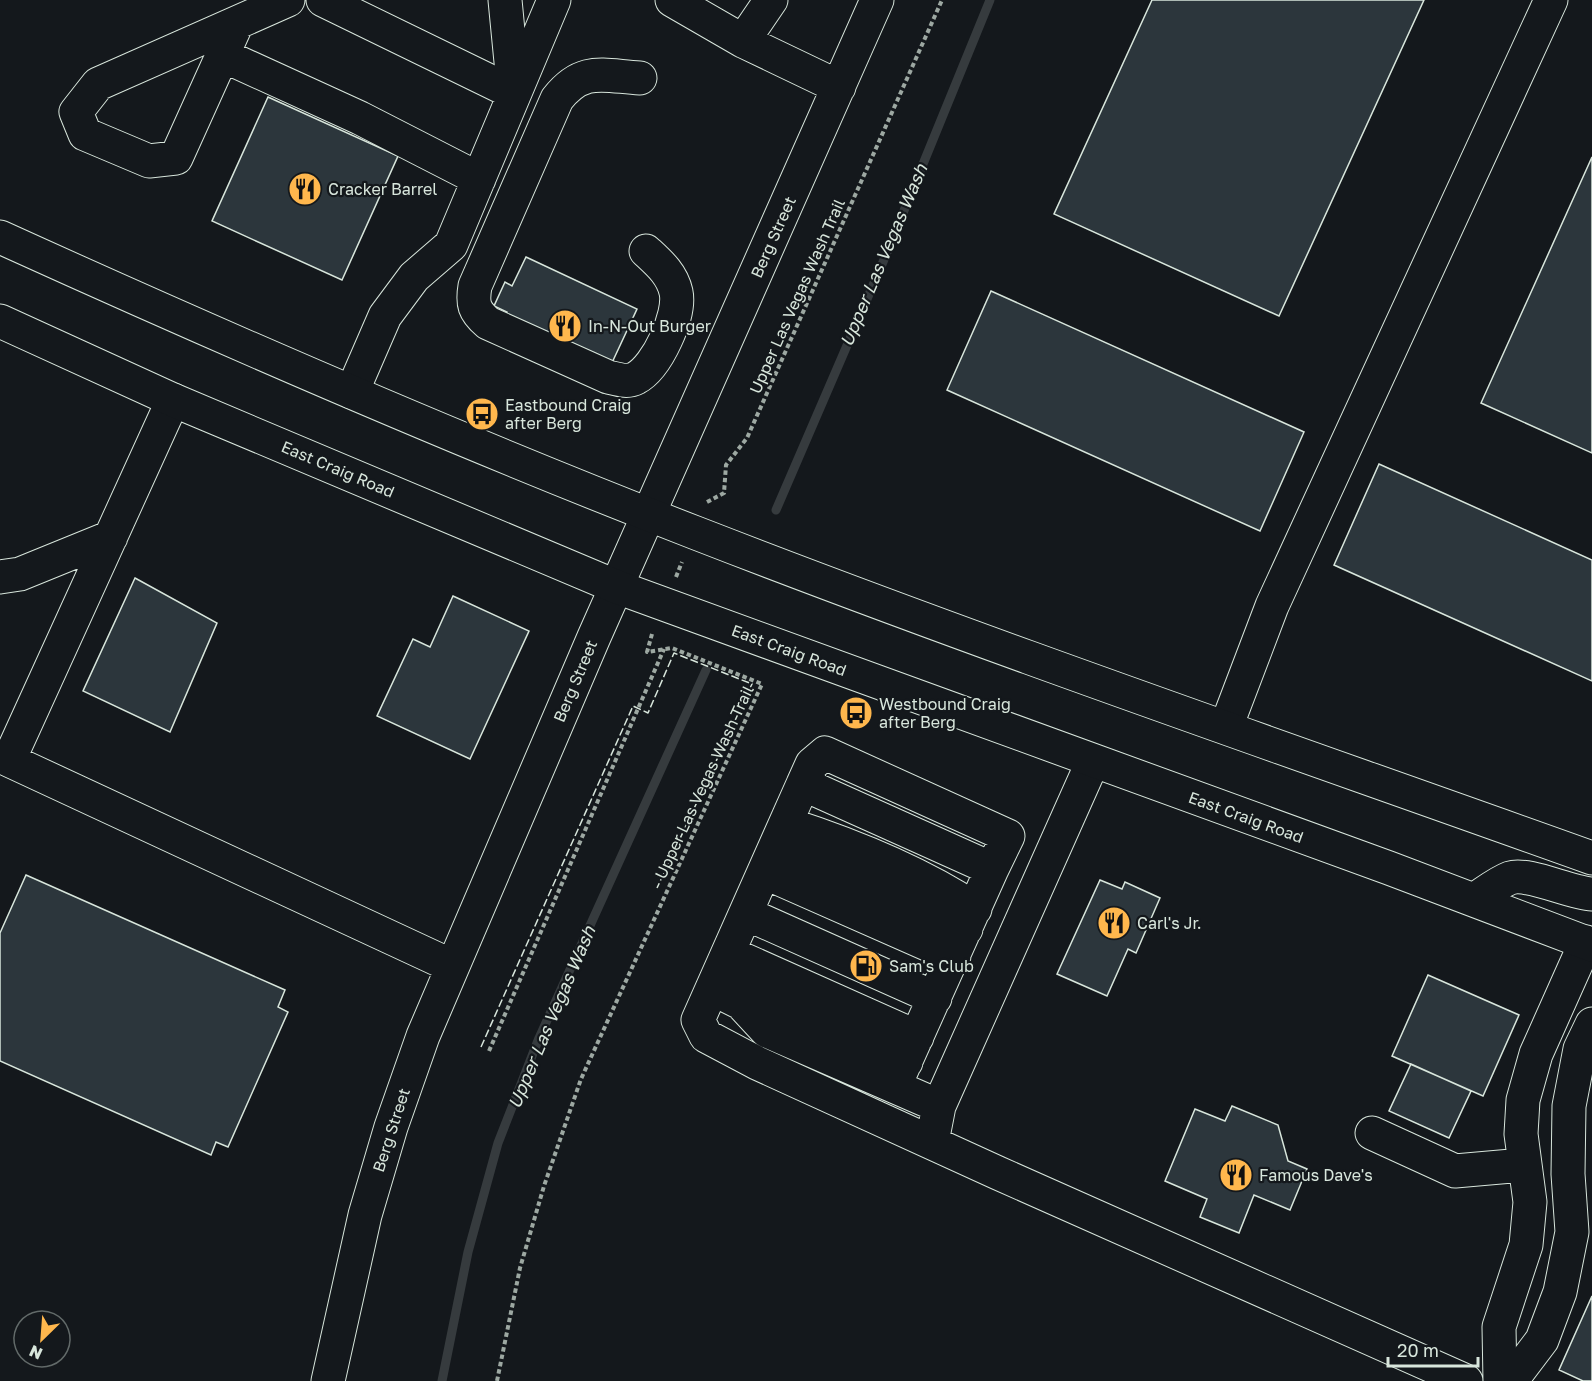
<svg xmlns="http://www.w3.org/2000/svg" width="1592" height="1381" font-family="'Golos Text',sans-serif">
<style>
.lines{fill:none;stroke-linecap:round;stroke-linejoin:round}
.stream{stroke:#363b3e;stroke-width:9}
.building{fill:#2c363c;stroke:#d8e6dc;stroke-width:1.5}
.minor-casing{stroke:#d8e6dc;stroke-width:35}
.major-casing{stroke:#d8e6dc;stroke-width:35}
.path{stroke:#9da8a2;stroke-width:4;stroke-dasharray:4.5 3;stroke-linecap:butt}
.minor{stroke:#14181c;stroke-width:33}
.major{stroke:#14181c;stroke-width:33}
.fence{stroke:#d8e6dc;stroke-width:1.5;stroke-dasharray:8 3;stroke-linecap:butt}
.labels{text-anchor:middle;dominant-baseline:central;stroke-width:4.5;stroke-linejoin:round;paint-order:stroke}
.poi-label{font-size:16px;fill:#d8e6dc;stroke:#14181c;text-anchor:start}
.street-label{font-size:16px;fill:#d8e6dc;stroke:#14181c}
.water-label{font-size:18px;font-style:italic;fill:#d8e6dc;stroke:#14181c}
</style>
<rect width="100%" height="100%" fill="#14181c"/>
<g class="lines">
<path class="stream" d="M776 510 883 262 990 0
M442 1381 468 1252 498 1143 539 1038 706 670"/>
</g>
<path class="building" d="M1152 0H1424L1279 316 1054 214Z
M268 97 398 156 342 280 212 221Z
M1592 157V453L1481 403Z
M526 257 637 309 610 367 494 340 507 312 494 306 505 282 512 286Z
M991 291 1304 432 1260 531 947 390Z
M1379 464 1592 560V681L1334 565Z
M135 578 217 623 170 732 83 691Z
M453 596 529 631 470 759 377 716 413 639 430 647Z
M26 875 285 990 278 1007 288 1012 228 1147 216 1142 211 1155 0 1061V933Z
M1100 880 1122 889 1125 882 1160 898 1136 953 1128 949 1107 996 1057 974Z
M1428 975 1519 1015 1483 1096 1392 1056Z
M1411 1064 1471 1091 1449 1138 1389 1111Z
M1232 1106 1278 1125 1288 1161 1307 1169 1290 1210 1254 1195 1239 1233 1200 1217 1207 1199 1165 1181 1195 1109 1225 1121Z
M1592 1296V1381H1583L1559 1370Z"/>
<g class="lines">
<defs>
<path id="minor" d="M323 0 514 93 505 0
M672 0 743 41 839 87
M237 23 176 158 149 161 85 134 76 112 98 84 288 0
M743 41 771 0
M222 55 360 118 479 179
M640 78C603 76 583 66 557 99L475 286C472 304 474 311 488 323L608 377C617 379 627 383 636 378 657 367 681 315 676 292 672 274 659 263 646 251
M352 392 385 316 414 277 451 245 554 0
M0 577 20 574 111 537
M1226 727 1272 606 1551 0
M0 756 452 966
M9 760 173 400
M803 784 812 764 825 753 1008 836 992 869
M787 824C852 845 918 871 975 909
M777 845 966 929
M766 873 954 956
M747 914 935 998
M729 953 917 1037
M731 983 906 1062
M713 989 741 1003 767 1031 939 1106
M895 1085 992 869 803 784 698 1020 706 1036 757 1063 998 1173 1466 1381
M1372 1133 1455 1171 1523 1165
M932 1142 939 1106 1093 761
M328 1381 365 1215 391 1127 423 1036 594 637 877 0
M1500 1381 1499 1327 1526 1245 1530 1202 1521 1134 1523 1100 1536 1054 1586 942
M1511 1381 1542 1340 1560 1292 1572 1232 1568 1174 1569 1106 1580 1049 1592 1024"/>
<path id="major" d="M0 237C229 341 461 442 696 533 992 648 1293 751 1592 858
M0 321 173 400 617 587 1389 868 1592 945
M1474 900C1485 893 1497 883 1510 878 1528 872 1570 893 1592 894"/>
</defs>
<use href="#minor" class="minor-casing"/>
<use href="#major" class="major-casing"/>
<path class="path" d="M707 502 724 493 726 465 747 438 942 0
M676 577 682 562
M489 1051 664 649
M497 1381 520 1268 544 1186 581 1079 762 684 672 648 647 652 652 634"/>
<use href="#minor" class="minor"/>
<use href="#major" class="major"/>
<path class="fence" d="M481 1047 633 706 648 713 674 653 752 684 657 888"/>
</g>
<defs>
<symbol id="restaurant-disc" viewBox="-11 -11 22 22"><circle r="9.5" fill="#ffb74d" stroke="#14181c"/><path d="M-5-6h1v4h1v-4h1v4h1v-4h1v5L-1.5 .5V6h-2V.5L-5-1ZM5-6V6H3V1.5H1.5Q1.5-4 5-6Z" fill="#111"/></symbol>
<symbol id="bus-disc" viewBox="-11 -11 22 22"><circle r="9.5" fill="#ffb74d" stroke="#14181c"/><path d="M-5-6H5V4H4V6H2V4H-2V6H-4V4H-5ZM-3.5-4V0h7V-4ZM-3.5 1.2v1.5H-2V1.2ZM2 1.2v1.5H3.5V1.2Z" fill="#111"/></symbol>
<symbol id="fuel-disc" viewBox="-11 -11 22 22"><circle r="9.5" fill="#ffb74d" stroke="#14181c"/><path d="M-5.5-6h7V0h2V4h1.3V-2.5L3-4.5l.8-.8L6-3V5H2.5V1h-1V6h-7ZM-4.2-4.7v3.2H.2V-4.7Z" fill="#111"/></symbol>
</defs>
<g fill-rule="evenodd">
<use href="#restaurant-disc" x="286" y="170" width="38" height="38"/>
<use href="#restaurant-disc" x="546" y="307" width="38" height="38"/>
<use href="#bus-disc" x="463" y="395" width="38" height="38"/>
<use href="#bus-disc" x="837" y="694" width="38" height="38"/>
<use href="#restaurant-disc" x="1095" y="904" width="38" height="38"/>
<use href="#fuel-disc" x="847" y="947" width="38" height="38"/>
<use href="#restaurant-disc" x="1217" y="1156" width="38" height="38"/>
</g>
<g class="labels">
<g class="poi-label">
<text x="328" y="189">Cracker Barrel</text>
<text x="588" y="326">In-N-Out Burger</text>
<text x="505" y="405">Eastbound Craig<tspan x="505" dy="18">after Berg</tspan></text>
<text x="879" y="704">Westbound Craig<tspan x="879" dy="18">after Berg</tspan></text>
<text x="1137" y="923">Carl's Jr.</text>
<text x="889" y="966">Sam's Club</text>
<text x="1259" y="1175">Famous Dave's</text>
</g>
<g class="street-label">
<text transform="translate(773 237) rotate(-66)">Berg Street</text>
<text transform="translate(797 296) rotate(-66)">Upper Las Vegas Wash Trail</text>
<text transform="translate(338 469) rotate(23)">East Craig Road</text>
<text transform="translate(789 650) rotate(20)">East Craig Road</text>
<text transform="translate(575 681) rotate(-67)">Berg Street</text>
<text transform="translate(704 782) rotate(-65)">Upper Las Vegas Wash Trail</text>
<text transform="translate(1246 817) rotate(20)">East Craig Road</text>
<text transform="translate(391 1130) rotate(-72)">Berg Street</text>
</g>
<g class="water-label">
<text transform="translate(883 255) rotate(-67)">Upper Las Vegas Wash</text>
<text transform="translate(551 1017) rotate(-67)">Upper Las Vegas Wash</text>
</g>
</g>
<g transform="translate(42 1339) rotate(205)"><circle r="28" fill="#14181c" stroke="#626a69" stroke-width="1.5"/>
<path d="M0-4.5L10 22L0 15L-10 22Z" fill="#ffb74d"/>
<text y="-9" font-size="16" font-weight="bold" text-anchor="middle" fill="#d8e6dc">N</text>
</g>
<path d="M1388 1357v9h90v-9" fill="none" stroke="#d8e6dc" stroke-width="3"/>
<text x="1397" y="1357" font-size="18" fill="#d8e6dc" stroke="#14181c" stroke-width="4.5" paint-order="stroke">20 m</text>
</svg>
